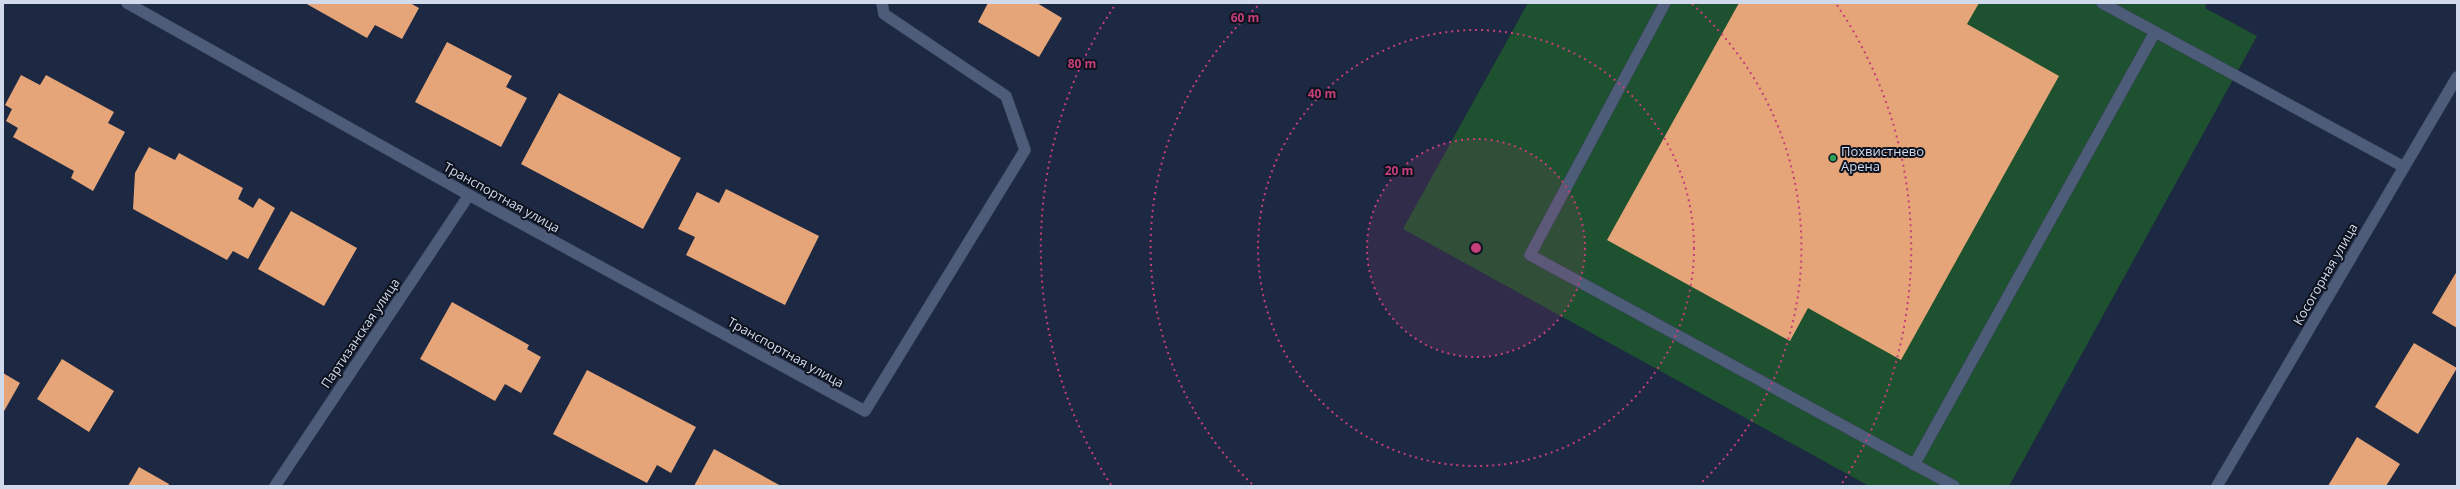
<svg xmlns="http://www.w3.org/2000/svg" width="2460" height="489" font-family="'Open Sans',sans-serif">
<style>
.park{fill:#1d512f}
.building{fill:#e5a578}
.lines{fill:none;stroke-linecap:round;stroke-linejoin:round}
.service-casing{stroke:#3c455b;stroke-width:12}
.minor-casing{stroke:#3c455b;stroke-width:12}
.service{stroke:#4d5c78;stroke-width:11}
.minor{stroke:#4d5c78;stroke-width:11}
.ring{fill:none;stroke:#c53f78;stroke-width:2;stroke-dasharray:2 4}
.leisure-dot{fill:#2e9e5b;stroke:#0d121e;stroke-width:1.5}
.labels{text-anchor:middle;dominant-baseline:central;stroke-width:4;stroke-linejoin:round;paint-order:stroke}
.poi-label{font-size:13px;fill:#d1daeb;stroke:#0d121e;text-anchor:start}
.street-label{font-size:13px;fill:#d1daeb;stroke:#0d121e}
.centre{fill:#c53f78;stroke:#0d121e;stroke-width:2}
.ring-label{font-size:12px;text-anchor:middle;font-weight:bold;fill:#c53f78;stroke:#0d121e;stroke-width:4;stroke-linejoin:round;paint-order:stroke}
</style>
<rect width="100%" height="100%" fill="#1d2942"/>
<path class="park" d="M1528 3H2207L2205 8 2257 36 2009 486H1869L1403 229Z"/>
<path class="building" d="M305 3H410L419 8 402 39 375 25 367 38Z
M988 3H1037L1062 18 1039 57 978 22Z
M1739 3H1979L1967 24 2059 76 1901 360 1808 308 1790 341 1607 240Z
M447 42 512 76 506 87 527 98 501 147 415 102Z
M21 75 40 85 46 75 114 112 108 123 125 132 93 191 71 178 74 171 13 137 18 128 6 121 12 109 5 105Z
M559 93 681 158 643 229 521 164Z
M149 147 175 160 179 153 243 188 238 199 253 208 259 198 275 208 248 259 233 251 227 260 133 209 135 173Z
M726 189 819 236 785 305 686 255 695 237 678 229 697 192 719 203Z
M291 211 357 248 324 306 258 269Z
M2457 271V328L2432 313Z
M452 302 529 345 527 349 541 357 521 393 505 384 495 401 420 359Z
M2414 343 2457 368 2418 434 2375 407Z
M62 359 114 391 89 432 37 399Z
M587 370 696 427 671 473 657 465 647 483 553 434Z
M3 373 20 383 3 413Z
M2357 437 2400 464 2386 486H2328Z
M714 449 781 486H694Z
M139 467 169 484 168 486H128Z"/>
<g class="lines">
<defs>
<path id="service" d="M1665 3 1530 255 1954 486
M2102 3 2404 167
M1914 465 2155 32"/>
<path id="minor" d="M127 3 469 195 865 411 1025 150 1006 96 884 14 882 3
M275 486 469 195
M2217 486 2457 77"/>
</defs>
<use href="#service" class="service-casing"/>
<use href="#minor" class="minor-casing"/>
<use href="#service" class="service"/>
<use href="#minor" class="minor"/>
</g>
<circle cx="1476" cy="248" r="109" fill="#c53f78" fill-opacity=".12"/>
<g class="ring">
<circle cx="1476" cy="248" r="109"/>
<circle cx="1476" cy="248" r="218"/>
<path d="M1252 484A326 326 0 0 1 1260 4M1692 4A326 326 0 0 1 1700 484"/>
<path d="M1111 485A435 435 0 0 1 1115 5M1837 5A435 435 0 0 1 1841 485"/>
</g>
<circle class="leisure-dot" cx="1833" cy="158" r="4"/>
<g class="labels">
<g class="poi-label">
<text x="1841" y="151">Похвистнево<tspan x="1841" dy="15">Арена</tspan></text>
</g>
<g class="street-label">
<text transform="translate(502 197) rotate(29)">Транспортная улица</text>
<text transform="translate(2325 274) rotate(-60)">Косогорная улица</text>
<text transform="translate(360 333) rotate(-56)">Партизанская улица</text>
<text transform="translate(786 352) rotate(29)">Транспортная улица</text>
</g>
</g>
<circle cx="1476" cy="248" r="6" class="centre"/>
<g class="ring-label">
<text x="1245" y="22">60 m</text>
<text x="1082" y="68">80 m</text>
<text x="1322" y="98">40 m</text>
<text x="1399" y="175">20 m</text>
</g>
<rect width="2460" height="489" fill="none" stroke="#d1daeb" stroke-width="8"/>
</svg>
